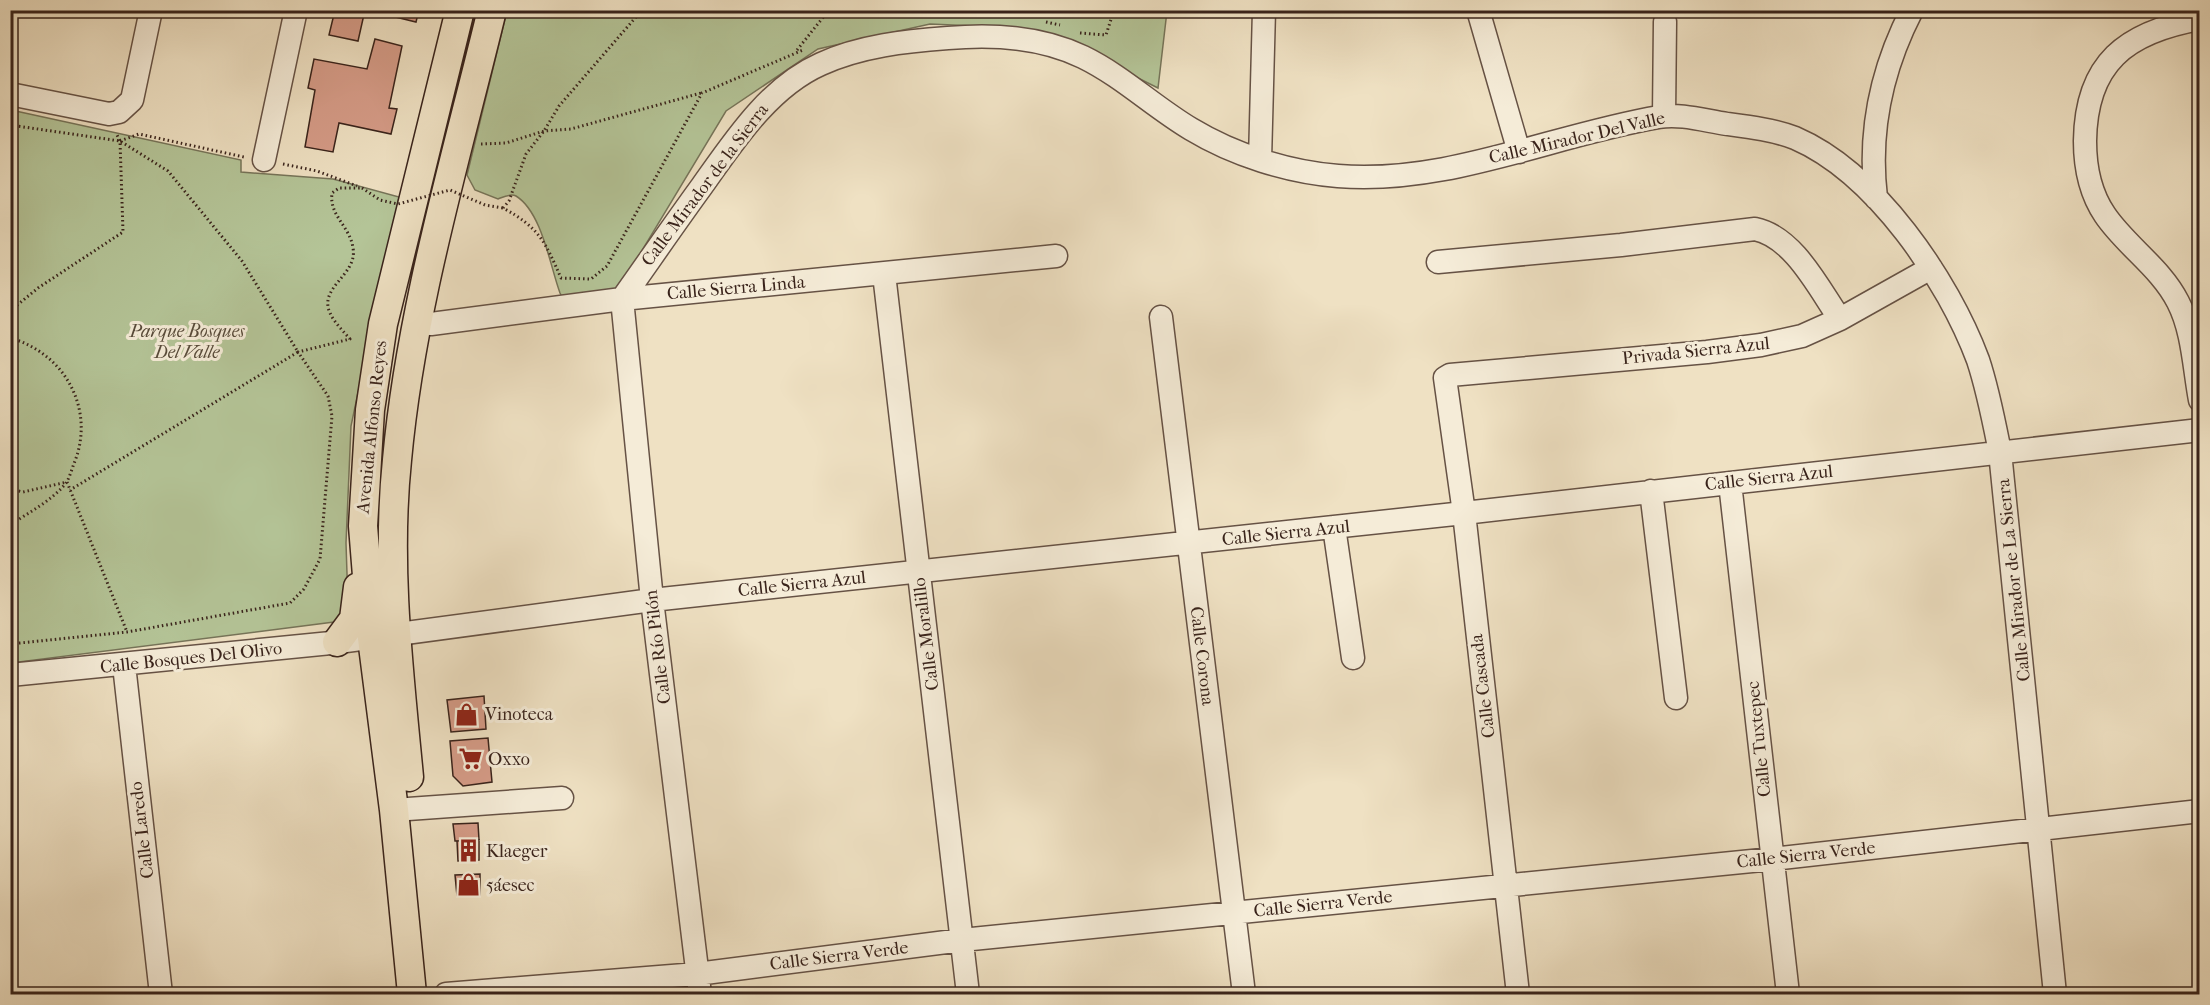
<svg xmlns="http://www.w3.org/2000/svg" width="2210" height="1005" font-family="'IM FELL French Canon',serif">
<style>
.green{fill:#b4c497;stroke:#767459;stroke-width:1.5}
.building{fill:#d59b87;stroke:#39231b;stroke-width:1.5}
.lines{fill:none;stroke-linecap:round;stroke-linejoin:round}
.minor-casing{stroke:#665245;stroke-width:25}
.major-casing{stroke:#39231b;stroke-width:31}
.path{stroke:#39231b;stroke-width:3;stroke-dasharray:1.5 3;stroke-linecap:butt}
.minor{stroke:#f5ecd8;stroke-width:22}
.major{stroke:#efe1c3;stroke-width:28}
.path-bridge{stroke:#39231b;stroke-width:3;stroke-dasharray:1.5 3;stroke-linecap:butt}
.labels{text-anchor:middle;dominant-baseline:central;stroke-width:6;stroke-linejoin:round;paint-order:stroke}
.street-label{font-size:18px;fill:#39231b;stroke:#f5ecd8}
.park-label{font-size:18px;font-style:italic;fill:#584b3a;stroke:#f5ecd8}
.poi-label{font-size:18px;fill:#39231b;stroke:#f5ecd8;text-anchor:start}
</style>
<rect width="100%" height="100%" fill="#efe1c3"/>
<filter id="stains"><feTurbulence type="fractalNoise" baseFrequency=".00333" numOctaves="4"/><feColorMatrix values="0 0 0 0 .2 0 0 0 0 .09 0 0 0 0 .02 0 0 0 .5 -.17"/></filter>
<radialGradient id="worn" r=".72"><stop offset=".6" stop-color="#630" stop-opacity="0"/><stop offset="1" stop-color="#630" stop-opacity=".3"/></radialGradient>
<path class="green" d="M507 11H1167L1158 88 1072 45 999 27 930 24 818 49 726 111 614 297 572 307C568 302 562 298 560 293 550 266 542 212 516 196 510 193 503 197 498 199L475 190 467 175Z
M11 110 241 160V172L333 179 399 197 351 426 346 543 348 604 343 615 334 622 11 663Z"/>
<path class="building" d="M335 10H365L358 41 329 35Z
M367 10H419L416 22Z
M375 39 402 46 389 108 397 109 391 134 339 123 333 152 305 147 315 90 308 88 314 59 367 69Z
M484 696 486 729 451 732 447 700Z
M488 738 492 782 463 786 453 776 450 741Z
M478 823 479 840 455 841 453 824Z
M479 840V860L458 861 457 841Z
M480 874V895L457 896 455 875Z"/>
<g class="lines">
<defs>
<path id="minor" d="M1478 10 1519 152
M2200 19C2126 32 2086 63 2085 141 2085 167 2090 193 2105 215 2126 246 2161 268 2178 302 2193 331 2194 368 2200 400
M10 94 109 114 119 112 132 100 151 10
M1664 116 1665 22
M264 160 296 10
M1260 160 1264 10
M1876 198C1868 132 1881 70 1912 10
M1438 262 1621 245 1755 229C1794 237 1819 289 1840 319
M884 274 968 994
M1161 317 1244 994
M416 323 431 324 622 299 1056 256
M1730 483 1788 994
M1651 491 1676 698
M1334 527 1353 658
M124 665 161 994
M10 675 331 643 652 600 1464 513 2200 430
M394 810 562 798
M446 994 697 974 962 940 1772 859 2200 811
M700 994 652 600 622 299C649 261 675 223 702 186 734 141 769 87 821 64 860 46 906 41 948 38 993 34 1042 37 1083 57 1122 76 1154 107 1191 129 1234 155 1288 172 1338 176 1447 185 1552 135 1659 117 1680 113 1706 121 1727 124 1750 127 1774 130 1795 138 1876 173 1948 280 1978 360 1988 390 1994 422 2000 452L2055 994
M1518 994 1464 513 1445 378 1450 375 1707 352 1761 345 1802 336 1840 319 1931 268"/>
<path id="major" d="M337 642 354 619 358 587
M409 777C399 672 386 565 397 460 411 307 456 159 492 10
M412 994 394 810 372 638 363 526 370 410 383 324 460 10"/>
</defs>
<use href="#minor" class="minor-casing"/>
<use href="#major" class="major-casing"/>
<path class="path" d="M642 10 559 106 544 131 526 154 509 201 503 208C540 228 545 242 561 278L591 279 607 266 702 93 803 50
M1046 22 1060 25
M1080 33 1106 35 1114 10
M797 50 829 10
M10 125 120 141 168 171 242 261 298 352 70 490
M120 141 139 134 244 157
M481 144 506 143 544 131 571 129 701 93
M283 164 317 171 357 186
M10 311 38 288 123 232 120 141 116 133
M10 338C65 353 95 409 75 461 72 468 70 477 66 483 53 500 28 513 10 525
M10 489 23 492 67 482 127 632
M10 644 127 632 290 603 304 589 320 559 332 416 328 396 298 352 350 339C343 331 334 322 330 313 318 287 358 275 353 248 350 226 329 216 332 193L339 188H362"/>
<use href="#minor" class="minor"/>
<use href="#major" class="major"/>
<path class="path-bridge" d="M362 188 380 200 398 204 450 190 485 205 503 208"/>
</g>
<defs>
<symbol id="shop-bare" viewBox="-9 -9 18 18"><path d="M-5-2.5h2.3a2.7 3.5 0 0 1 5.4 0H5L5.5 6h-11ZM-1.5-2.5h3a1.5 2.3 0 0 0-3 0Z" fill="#8f2418" stroke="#f5ecd8" stroke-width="2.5" paint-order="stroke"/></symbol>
<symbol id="supermarket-bare" viewBox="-9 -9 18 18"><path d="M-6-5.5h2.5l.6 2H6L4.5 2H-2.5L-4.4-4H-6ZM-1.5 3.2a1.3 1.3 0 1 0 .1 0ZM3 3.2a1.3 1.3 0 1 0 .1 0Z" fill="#8f2418" stroke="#f5ecd8" stroke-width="2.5" paint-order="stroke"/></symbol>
<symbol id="building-bare" viewBox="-9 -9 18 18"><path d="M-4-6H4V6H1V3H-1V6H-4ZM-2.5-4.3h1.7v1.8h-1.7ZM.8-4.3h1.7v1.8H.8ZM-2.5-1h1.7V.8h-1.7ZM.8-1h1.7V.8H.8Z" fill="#8f2418" stroke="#f5ecd8" stroke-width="2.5" paint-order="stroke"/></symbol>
</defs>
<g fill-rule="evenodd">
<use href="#shop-bare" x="450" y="698" width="33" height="33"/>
<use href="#supermarket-bare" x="454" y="742" width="33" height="33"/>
<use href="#building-bare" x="452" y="834" width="33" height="33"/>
<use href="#shop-bare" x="452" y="868" width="33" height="33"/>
</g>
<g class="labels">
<g class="street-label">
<text transform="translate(1577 138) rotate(-13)">Calle Mirador Del Valle</text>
<text transform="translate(705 185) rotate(-53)">Calle Mirador de la Sierra</text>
<text transform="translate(736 288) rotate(-5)">Calle Sierra Linda</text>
<text transform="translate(1696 351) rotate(-6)">Privada Sierra Azul</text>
<text transform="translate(372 427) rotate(-84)">Avenida Alfonso Reyes</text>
<text transform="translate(1769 478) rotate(-6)">Calle Sierra Azul</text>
<text transform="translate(1286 533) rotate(-6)">Calle Sierra Azul</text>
<text transform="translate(2014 580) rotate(-96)">Calle Mirador de La Sierra</text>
<text transform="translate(802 584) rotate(-6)">Calle Sierra Azul</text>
<text transform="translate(926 634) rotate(-97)">Calle Moralillo</text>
<text transform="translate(658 647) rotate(-97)">Calle Río Pilón</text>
<text transform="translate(1202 656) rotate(83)">Calle Corona</text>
<text transform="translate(191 658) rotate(-6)">Calle Bosques Del Olivo</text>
<text transform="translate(1483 686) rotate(-97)">Calle Cascada</text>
<text transform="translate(1759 739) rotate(-96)">Calle Tuxtepec</text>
<text transform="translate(142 830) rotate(-97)">Calle Laredo</text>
<text transform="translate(1806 855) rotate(-6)">Calle Sierra Verde</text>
<text transform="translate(1323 904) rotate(-6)">Calle Sierra Verde</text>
<text transform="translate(839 956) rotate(-7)">Calle Sierra Verde</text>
</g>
<g class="park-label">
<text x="187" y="331">Parque Bosques<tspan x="187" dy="21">Del Valle</tspan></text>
</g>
<g class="poi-label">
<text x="485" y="714">Vinoteca</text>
<text x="488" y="759">Oxxo</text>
<text x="486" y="851">Klaeger</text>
<text x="486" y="885">5áesec</text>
</g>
</g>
<rect width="2210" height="1005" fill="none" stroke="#efe1c3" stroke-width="36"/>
<rect x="12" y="12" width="2186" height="981" fill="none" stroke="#39231b" stroke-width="3"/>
<rect x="18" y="18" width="2174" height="969" fill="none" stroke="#39231b" stroke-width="1.5"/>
<rect width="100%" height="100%" filter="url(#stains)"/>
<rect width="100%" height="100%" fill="url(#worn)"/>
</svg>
